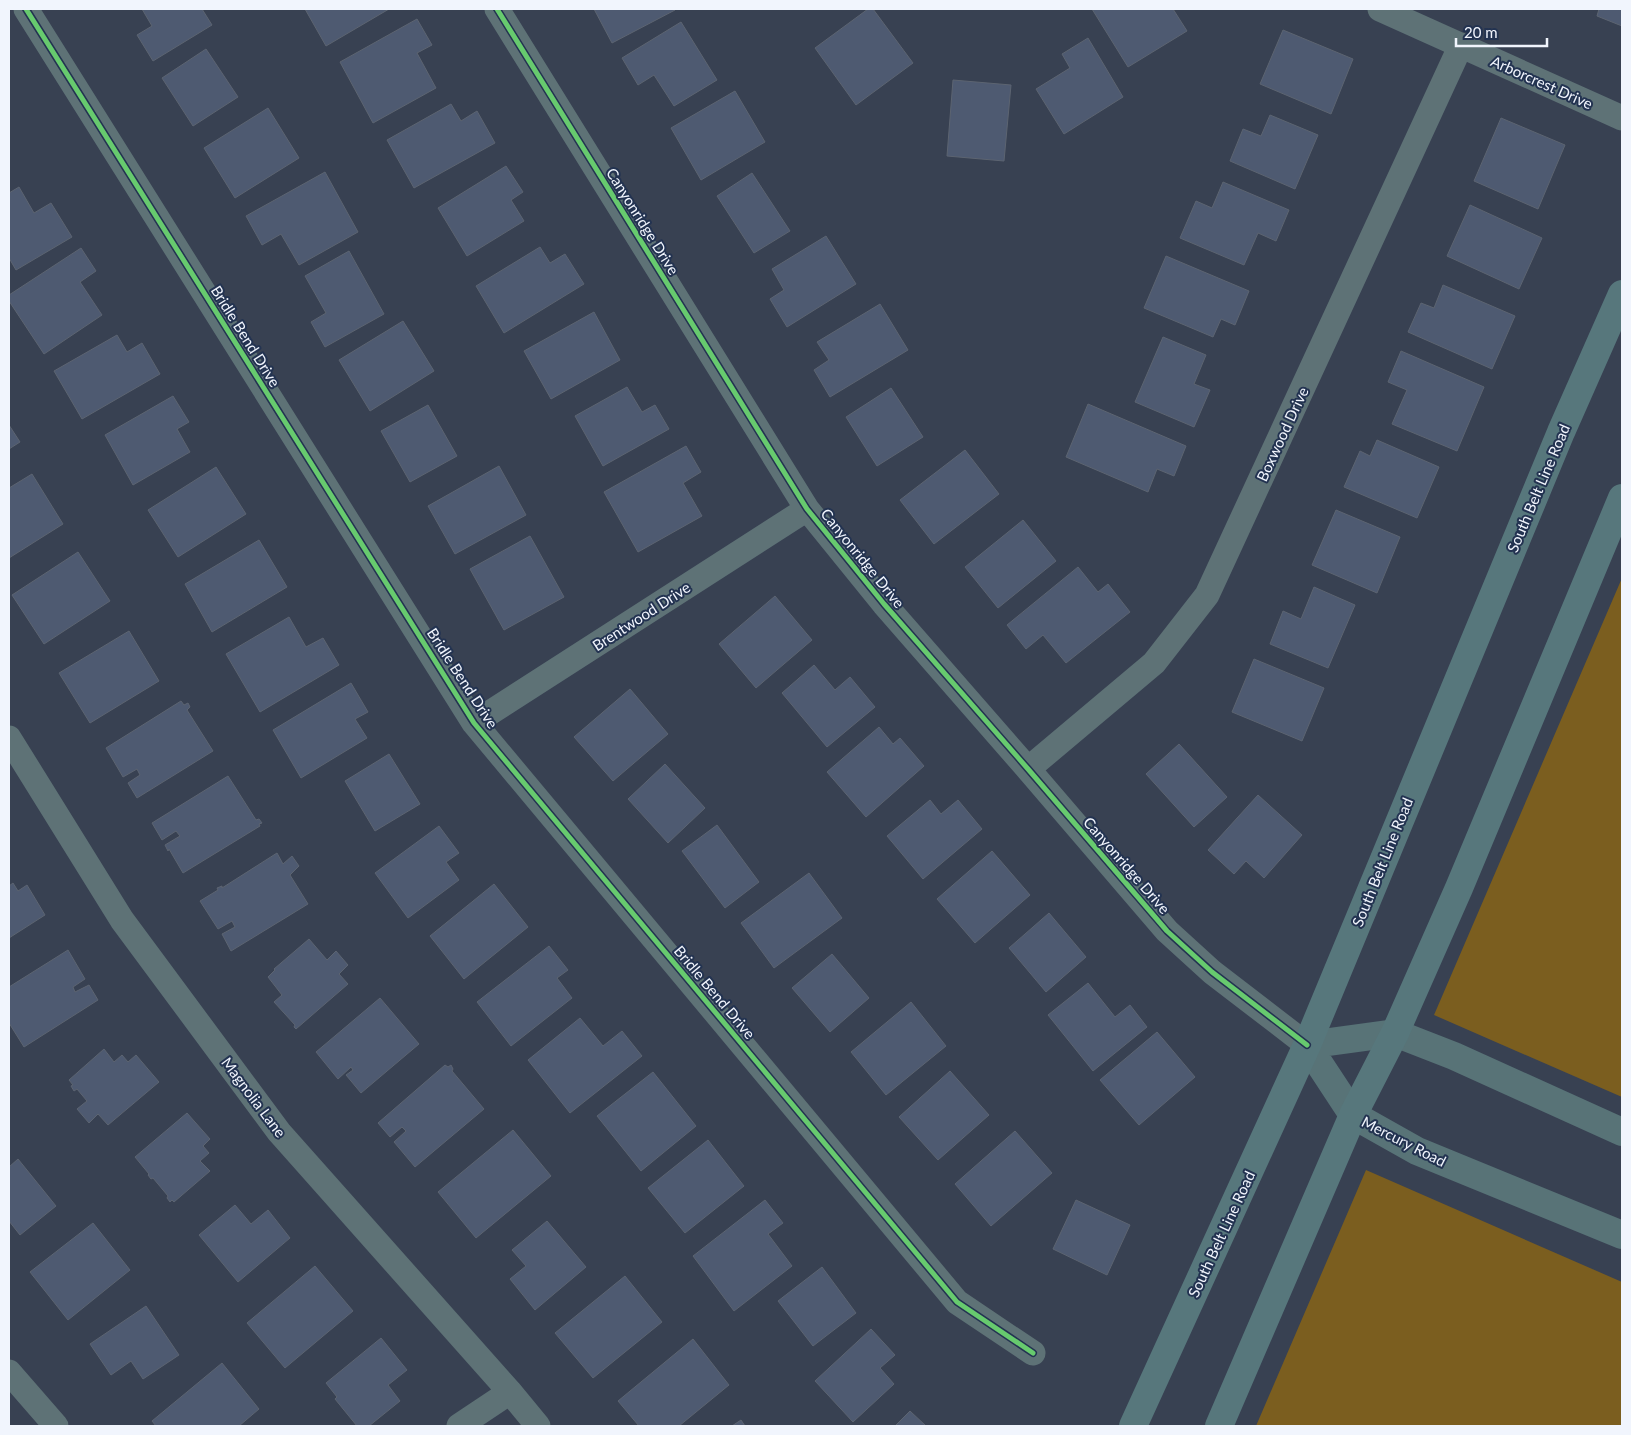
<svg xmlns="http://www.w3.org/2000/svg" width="1631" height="1435" font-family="Lato,sans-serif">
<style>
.green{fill:#7b5e1f}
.building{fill:#4e5a71;stroke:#5c6471}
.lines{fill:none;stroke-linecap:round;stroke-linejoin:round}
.minor{stroke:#5e7276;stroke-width:25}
.secondary{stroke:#587377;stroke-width:28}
.primary{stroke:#57777c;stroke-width:28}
.cycleway-casing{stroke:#233351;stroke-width:8}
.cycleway{stroke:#67ca6e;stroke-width:5}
.labels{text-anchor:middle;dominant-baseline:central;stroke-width:4;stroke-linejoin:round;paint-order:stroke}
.street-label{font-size:15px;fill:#f1f5fd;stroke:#233351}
</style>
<rect width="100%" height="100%" fill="#384152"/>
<path class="green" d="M1622 578V1097L1434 1015Z
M1366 1170 1622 1282V1426H1256Z"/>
<path class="building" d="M142 9H202L212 25 153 61 137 35 152 26Z
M305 9H389L326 46Z
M594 9H675V10L612 43Z
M868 9H873L913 63 856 105 815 48Z
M1092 9H1173L1187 31 1128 67Z
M1599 9H1622V26L1597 16Z
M417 19 432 45 417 53 436 88 373 123 340 62Z
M681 22 717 80 674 106 654 75 638 85 622 58Z
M1283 30 1353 59 1331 114 1260 84Z
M1088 38 1123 97 1064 134 1036 89 1070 68 1062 54Z
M206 49 238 97 193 126 162 78Z
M953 80 1011 85 1004 161 947 156Z
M735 91 765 142 701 180 671 128Z
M451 104 461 121 477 111 495 143 414 188 387 140Z
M268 108 299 158 235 198 204 148Z
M1270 115 1318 135 1295 189 1230 161 1243 129 1261 136Z
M1501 118 1565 145 1538 209 1474 181Z
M506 166 523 192 511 200 524 221 467 256 438 208Z
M325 172 358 232 299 265 281 234 262 245 246 216Z
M752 173 790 231 754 253 717 196Z
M1223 182 1289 210 1276 241 1258 233 1244 265 1180 238 1196 201 1212 208Z
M19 187 34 213 51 203 72 237 16 270 9 258V193Z
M1470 205 1542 238 1519 289 1447 256Z
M826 236 856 284 787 327 770 299 784 290 772 269Z
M540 247 550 263 565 254 584 284 504 333 476 286Z
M81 248 96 271 80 282 102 315 44 354 9 301V295Z
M349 251 384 314 325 347 311 322 326 313 305 276Z
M1166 256 1249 291 1235 325 1221 319 1213 337 1144 308Z
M1443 285 1515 316 1492 369 1408 332 1421 303 1434 308Z
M880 304 908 350 830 397 814 370 829 360 817 342Z
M594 312 620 360 551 399 524 351Z
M403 321 434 371 370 411 339 360Z
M117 335 127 352 142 343 160 374 82 419 54 371Z
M1163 337 1206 355 1194 384 1210 390 1194 427 1135 402Z
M1401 351 1484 387 1457 451 1392 424 1407 390 1388 382Z
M627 387 642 412 655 405 669 429 603 466 575 416Z
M891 388 923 437 877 466 846 417Z
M173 396 189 422 177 429 190 452 133 485 105 435Z
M1088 404 1186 446 1174 476 1157 469 1148 492 1066 457Z
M428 405 457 456 410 482 381 431Z
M9 425 20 442 9 449Z
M1377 440 1439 467 1417 518 1344 487 1360 451 1370 456Z
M686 446 701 472 683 483 702 516 638 552 604 492Z
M965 450 999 494 934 544 900 500Z
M499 466 526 515 455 554 428 506Z
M216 467 246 514 178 557 148 510Z
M32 474 63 524 9 558V488Z
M1336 510 1400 537 1377 593 1312 565Z
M1023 520 1056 561 998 608 965 567Z
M530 536 564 597 504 630 470 569Z
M259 540 287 587 212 632 185 584Z
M78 552 110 601 44 644 12 595Z
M1078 567 1098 592 1108 584 1130 612 1066 663 1043 635 1026 649 1007 625Z
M1314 587 1355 605 1328 668 1270 644 1283 611 1301 619Z
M775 596 812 640 756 688 719 644Z
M289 617 306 647 323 638 339 665 260 712 226 654Z
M129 631 159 681 90 723 59 673Z
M1254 659 1324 688 1302 741 1232 712Z
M814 665 835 690 850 677 875 707 827 747 782 693Z
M351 683 368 712 355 719 367 738 301 778 273 730Z
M630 689 668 734 613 781 574 737Z
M181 701 184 705 188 703 190 707 187 710 213 751 137 798 128 783 140 775 137 769 123 777 106 748Z
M879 727 893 744 900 738 924 766 866 817 827 772Z
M1179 744 1227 797 1194 827 1146 774Z
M389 754 420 804 375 831 345 781Z
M665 764 705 808 668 843 628 799Z
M228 776 256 820 259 819 262 823 259 824 260 826 183 873 169 849 168 851 165 845 180 836 176 831 162 840 152 823Z
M1258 795 1302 835 1264 878 1246 861 1234 874 1208 850Z
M930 800 941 814 958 800 982 829 923 879 887 836Z
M717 825 759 882 725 908 682 851Z
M439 826 459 853 446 862 459 880 408 918 375 873Z
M992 851 1030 895 975 943 937 899Z
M277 853 283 864 292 856 299 866 290 875 308 904 231 951 222 934 235 927 232 921 218 929 200 901 218 890 217 888 222 886V888Z
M809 873 842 918 774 968 741 923Z
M13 883 18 891 27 885 45 915 9 938V886Z
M494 884 528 927 464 979 430 936Z
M1049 913 1086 957 1046 992 1009 948Z
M309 939 327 960 336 951 348 965 339 974 348 984 296 1029 294 1027 295 1025 274 1002 282 995 268 977 275 970 274 969Z
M549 946 568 970 557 978 572 998 511 1046 477 1002Z
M68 950 85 979 73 987 75 992 89 985 98 1000 24 1047 9 1023V987Z
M832 954 869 998 830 1032 792 988Z
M1088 983 1115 1017 1130 1005 1147 1027 1093 1071 1048 1015Z
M380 998 419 1044 361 1093 346 1075 353 1070 351 1067 338 1079 316 1052Z
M911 1002 946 1046 886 1095 851 1052Z
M580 1018 603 1046 622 1031 642 1056 570 1113 528 1060Z
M1157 1032 1195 1077 1139 1125 1100 1080Z
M104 1049 114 1062 122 1055 128 1062 136 1055 159 1082 108 1125 98 1114 89 1123 77 1109 87 1101 77 1089 74 1091 71 1086 73 1085 69 1080Z
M445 1065 448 1067 451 1065 453 1069 452 1071 484 1109 415 1167 394 1142 406 1131 402 1127 390 1137 378 1123Z
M950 1071 989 1115 938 1160 899 1117Z
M653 1072 696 1126 641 1171 597 1116Z
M187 1113 210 1139 203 1146 209 1153 200 1161 210 1171 174 1202 172 1200 170 1202 167 1198 168 1196 153 1178 151 1179 148 1175 149 1174 135 1157Z
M513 1130 551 1176 476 1238 438 1192Z
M1015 1131 1052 1173 991 1226 955 1184Z
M708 1140 744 1186 685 1233 648 1188Z
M18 1159 56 1206 20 1235 9 1221V1167Z
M765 1200 783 1223 768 1234 792 1266 734 1311 693 1256Z
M1076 1200 1130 1225 1107 1275 1053 1249Z
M235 1205 251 1224 268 1210 290 1238 238 1282 199 1235Z
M547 1221 586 1267 535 1310 510 1279 526 1266 512 1250Z
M93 1223 130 1270 68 1320 30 1272Z
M315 1266 353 1311 285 1368 247 1323Z
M822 1267 856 1313 813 1346 778 1301Z
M625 1276 662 1322 593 1378 555 1333Z
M146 1306 179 1355 143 1379 131 1361 111 1375 90 1344Z
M871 1329 895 1355 880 1368 894 1384 853 1422 815 1381Z
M381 1338 407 1370 388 1385 400 1401 369 1426H357L335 1399 337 1397 326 1383Z
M693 1339 729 1385 679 1426H639L618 1401Z
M222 1363 259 1409 239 1426H156L152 1421Z
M910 1411 926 1426H895Z
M741 1420 745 1426H732Z"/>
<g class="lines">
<path class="minor" d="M26 9 474 723 957 1302 1033 1353
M497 9 807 509 884 604 1028 769 1167 931 1212 972 1307 1045
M1380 9 1622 118
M474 723 807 509
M9 738 122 920 279 1132 510 1392 538 1426
M1028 769 1154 663 1207 595 1461 45
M9 1372 56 1426
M459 1426 510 1392"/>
<path class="secondary" d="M1622 1132 1454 1056 1395 1033 1307 1045 1353 1115 1417 1151 1622 1235"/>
<path class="primary" d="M1133 1426 1307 1045 1561 432 1622 294
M1219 1426 1353 1115 1395 1033 1459 888 1622 498"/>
<defs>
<path id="cycleway" d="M26 9 474 723 957 1302 1033 1353
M497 9 807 509 884 604 1028 769 1167 931 1212 972 1307 1045"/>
</defs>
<use href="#cycleway" class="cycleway-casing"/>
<use href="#cycleway" class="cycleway"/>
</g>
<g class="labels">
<g class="street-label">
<text transform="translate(1542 82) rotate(24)">Arborcrest Drive</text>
<text transform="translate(643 221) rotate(58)">Canyonridge Drive</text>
<text transform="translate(246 336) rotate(58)">Bridle Bend Drive</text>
<text transform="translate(1282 434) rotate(-65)">Boxwood Drive</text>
<text transform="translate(1538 488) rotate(-67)">South Belt Line Road</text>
<text transform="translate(863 558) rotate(51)">Canyonridge Drive</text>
<text transform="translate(641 616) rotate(-33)">Brentwood Drive</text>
<text transform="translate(463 678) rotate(57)">Bridle Bend Drive</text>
<text transform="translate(1382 862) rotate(-68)">South Belt Line Road</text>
<text transform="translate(1127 865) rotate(49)">Canyonridge Drive</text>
<text transform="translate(715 992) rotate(50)">Bridle Bend Drive</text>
<text transform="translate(254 1097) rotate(53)">Magnolia Lane</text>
<text transform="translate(1404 1141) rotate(27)">Mercury Road</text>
<text transform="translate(1221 1234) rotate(-65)">South Belt Line Road</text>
</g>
</g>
<rect width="1631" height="1435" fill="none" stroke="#f1f5fd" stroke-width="20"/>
<path d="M1456 38v8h91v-8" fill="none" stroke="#f1f5fd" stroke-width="2.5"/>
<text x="1464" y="38" font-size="15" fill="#f1f5fd" stroke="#233351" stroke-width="4" paint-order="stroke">20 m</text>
</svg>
